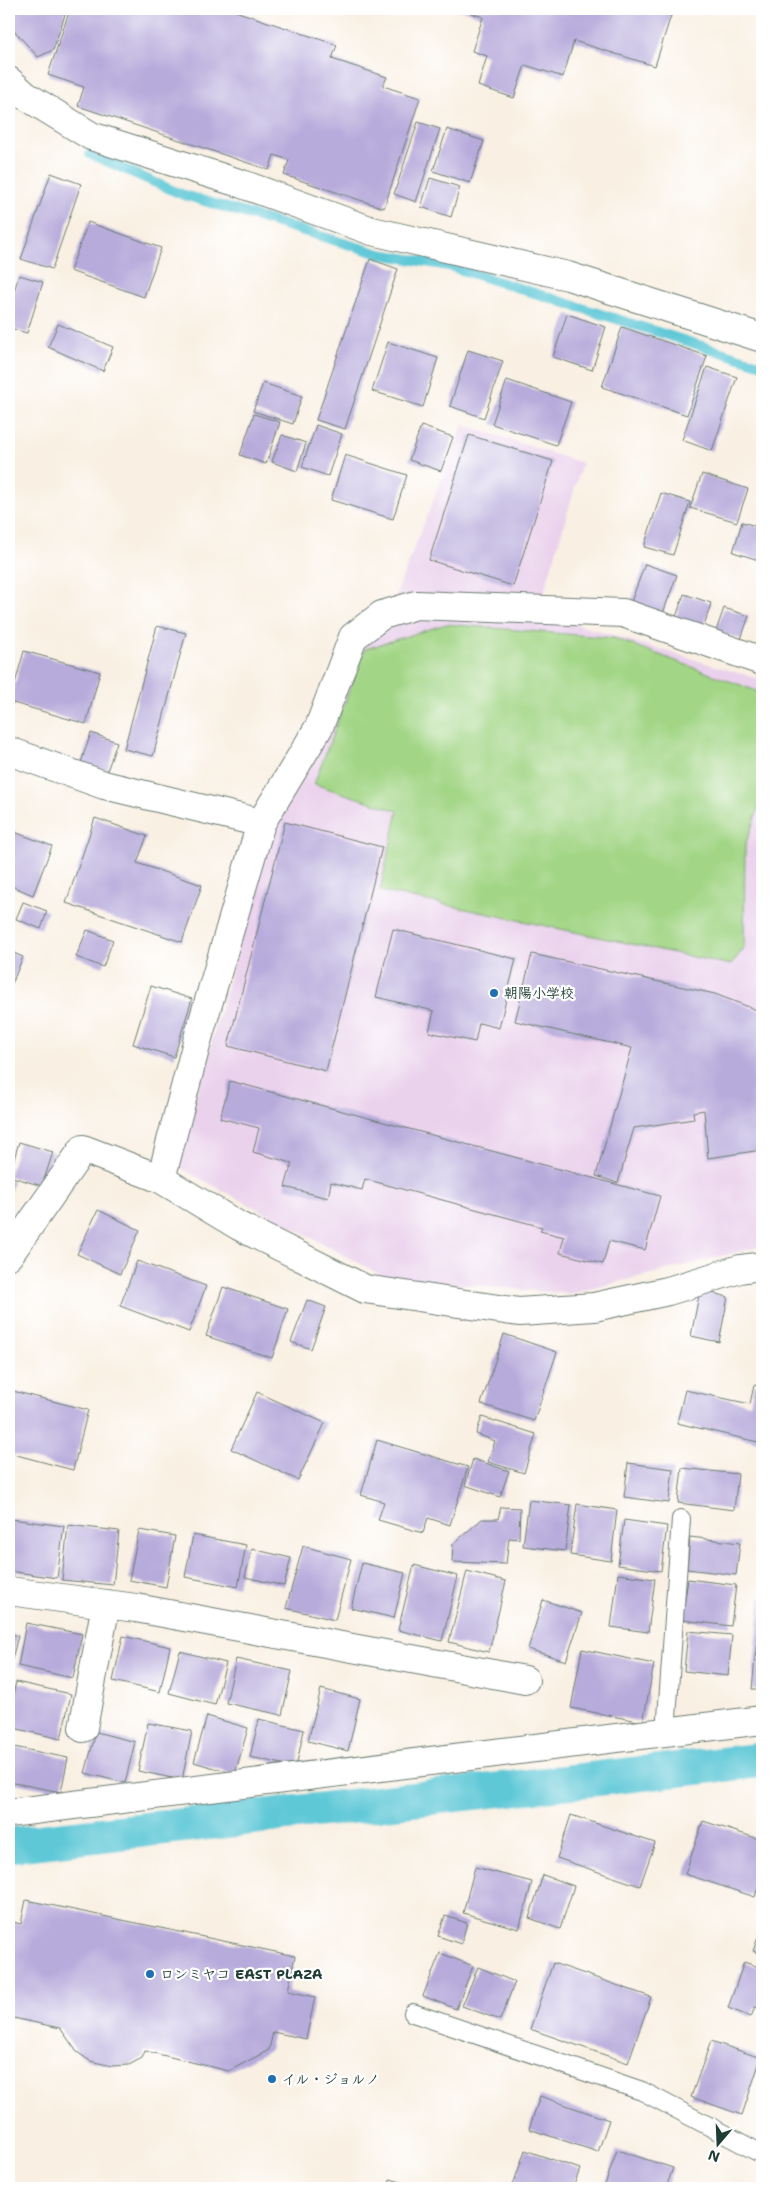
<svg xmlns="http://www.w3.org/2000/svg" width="771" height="2197" font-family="'Shantell Sans','Klee One',sans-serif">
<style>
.built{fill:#ead1ec}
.pitch{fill:#a2d585;stroke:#60895c}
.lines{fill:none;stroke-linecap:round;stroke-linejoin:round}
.stream{stroke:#5ec8d7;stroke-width:10}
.canal{stroke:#5ec8d7;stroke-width:35}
.building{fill:#b7abdb}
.service-casing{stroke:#6b7c71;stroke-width:20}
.minor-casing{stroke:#6b7c71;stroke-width:30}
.service{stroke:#fff;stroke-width:18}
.minor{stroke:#fff;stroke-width:28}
.poi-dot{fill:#1f6fb2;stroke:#fff;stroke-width:2}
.labels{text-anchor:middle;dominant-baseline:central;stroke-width:4.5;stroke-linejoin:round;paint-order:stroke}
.poi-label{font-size:14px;font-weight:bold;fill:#1f3d34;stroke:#fff;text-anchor:start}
</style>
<rect width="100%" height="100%" fill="#fff"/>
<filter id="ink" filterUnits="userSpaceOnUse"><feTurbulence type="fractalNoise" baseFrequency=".02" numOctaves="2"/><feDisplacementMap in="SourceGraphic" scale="10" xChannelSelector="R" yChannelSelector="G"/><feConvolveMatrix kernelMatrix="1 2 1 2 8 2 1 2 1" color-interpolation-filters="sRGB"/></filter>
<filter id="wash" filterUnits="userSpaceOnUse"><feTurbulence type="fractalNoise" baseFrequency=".0096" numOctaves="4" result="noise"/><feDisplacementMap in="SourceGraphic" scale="20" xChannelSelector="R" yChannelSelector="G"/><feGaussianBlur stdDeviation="1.12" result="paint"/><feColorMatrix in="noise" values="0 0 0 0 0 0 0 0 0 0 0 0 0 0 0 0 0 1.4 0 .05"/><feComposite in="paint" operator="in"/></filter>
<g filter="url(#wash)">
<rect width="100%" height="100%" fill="#f9f0e3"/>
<path class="built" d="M463 425 582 463 538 613 762 680V1246L570 1294 385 1277 177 1166 273 821 355 648 385 622Z"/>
<path class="pitch" d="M446 624 614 638 762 693V798L745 846 744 948 731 965 380 891 398 811 314 784 365 649Z"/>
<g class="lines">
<path class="stream" d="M90 154 181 194 380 254 449 266 762 365"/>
<path class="canal" d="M9 1845 762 1760"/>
</g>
<g id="blocks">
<path class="building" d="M9 9H67L53 50 38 57 9 25Z
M70 9H229L337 45 332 59 387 77 383 86 420 98 384 208 284 175 289 160 274 155 269 170 78 106 84 87 48 75Z
M459 9H673L655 66 574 41 563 77 525 65 514 98 478 86 487 56 472 51 483 17Z
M418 122 440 129 416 202 394 194Z
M447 129 484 141 470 183 433 171Z
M51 173 81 184 52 269 21 259Z
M430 178 460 187 451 217 421 207Z
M88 222 161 248 144 297 70 271Z
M370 259 398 269 345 429 316 420Z
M19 275 43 282 27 333 9 328V308Z
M567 314 606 327 592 370 553 357Z
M58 324 113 347 103 371 48 347Z
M622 327 707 356 687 415 602 387Z
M388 342 438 358 423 407 372 391Z
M468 350 503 361 484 418 450 406Z
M707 367 737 377 712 451 682 440Z
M507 380 571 402 556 445 492 424Z
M263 383 302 396 293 424 253 411Z
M254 414 280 422 266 464 240 455Z
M316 425 342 434 328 476 302 467Z
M421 426 453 437 441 471 409 460Z
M282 435 306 443 297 471 272 462Z
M469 435 553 461 513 586 429 560Z
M345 455 407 475 393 519 331 500Z
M702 474 748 489 737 522 690 508Z
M661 493 690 502 673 555 644 547Z
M742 522 762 528V561L733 552Z
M645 564 677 575 663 613 631 602Z
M684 594 711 603 704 626 676 617Z
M724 608 749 616 741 639 716 631Z
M157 626 186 633 153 756 124 749Z
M24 651 100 672 86 724 10 702Z
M91 733 117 742 104 780 78 771Z
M95 818 147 836 137 863 202 885 182 942 66 903Z
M285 822 382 847 326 1071 228 1046Z
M9 830 52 846 33 895 9 885Z
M23 902 47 911 41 929 16 919Z
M393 929 516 959 499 1028 479 1023 475 1042 429 1032 434 1011 376 997Z
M87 930 113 940 103 967 76 957Z
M9 951 23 957 9 991Z
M532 954 715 994 762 1012V1150L708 1158 704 1110 693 1112 694 1119 634 1128 618 1183 596 1176 632 1048 515 1021Z
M151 986 192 999 174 1057 133 1044Z
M230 1081 660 1196 645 1250 609 1241 603 1264 560 1253 564 1237 540 1231 542 1227 365 1179 362 1190 331 1182 328 1198 285 1187 292 1163 253 1152 259 1128 220 1118Z
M19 1142 53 1152 42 1186 9 1176Z
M9 1180 13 1181 9 1195Z
M98 1210 140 1230 120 1274 77 1254Z
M137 1261 206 1286 189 1332 120 1306Z
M223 1287 288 1309 272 1358 206 1336Z
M700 1290 728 1297 719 1342 691 1336Z
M307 1300 326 1307 311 1349 291 1342Z
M504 1334 557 1352 534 1421 481 1404Z
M754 1385 762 1387V1443L677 1423 685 1390 750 1404Z
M9 1390 88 1410 73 1470 9 1453Z
M257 1392 325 1423 298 1480 231 1449Z
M482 1417 536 1434 524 1473 488 1462 495 1441 476 1434Z
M377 1440 468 1467 450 1525 428 1518 423 1533 378 1520 384 1502 361 1495Z
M473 1459 509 1471 500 1497 465 1485Z
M628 1463 673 1469 669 1503 624 1497Z
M682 1468 738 1474 734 1510 678 1503Z
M529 1500 571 1505 565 1551 523 1546Z
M577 1504 617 1510 611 1561 570 1555Z
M501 1507 520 1508 519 1539 509 1538 506 1564 452 1562 453 1544 482 1519H498Z
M11 1519 64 1526 57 1578 9 1571Z
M624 1520 667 1526 661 1571 618 1565Z
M68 1525 119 1531 113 1585 62 1580Z
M139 1530 175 1536 166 1587 129 1580Z
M193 1535 246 1545 238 1587 185 1577Z
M690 1537 740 1543 736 1575 687 1569Z
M303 1546 351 1559 335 1620 286 1608Z
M252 1549 291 1558 284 1586 245 1577Z
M362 1563 405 1573 394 1618 351 1608Z
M414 1565 458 1576 442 1641 398 1630Z
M467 1571 506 1581 489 1652 449 1642Z
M618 1574 655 1579 648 1632 611 1627Z
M688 1579 736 1585 731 1626 682 1620Z
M761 1596H762V1689H752Z
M543 1600 582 1613 566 1661 528 1649Z
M26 1623 82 1634 73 1678 18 1666Z
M688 1631 732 1635 728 1676 684 1671Z
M9 1633 18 1636 9 1671Z
M123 1636 170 1647 160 1692 113 1681Z
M582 1649 654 1664 643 1722 571 1708Z
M180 1651 226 1663 215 1705 169 1693Z
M236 1659 292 1671 282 1715 226 1703Z
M16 1682 71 1694 61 1739 9 1727V1712Z
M321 1689 360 1699 348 1751 308 1741Z
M207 1716 248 1728 235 1774 194 1762Z
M259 1719 304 1730 296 1767 250 1757Z
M148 1723 192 1731 182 1780 138 1771Z
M96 1732 135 1742 125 1783 85 1773Z
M9 1746 68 1758 61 1792 9 1782Z
M571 1815 655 1843 640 1886 557 1858Z
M703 1821 762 1840V1874L755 1897 685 1874Z
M475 1867 532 1882 519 1929 463 1913Z
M543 1875 574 1886 560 1929 529 1918Z
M26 1900 295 1956 288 1991 315 1997 306 2039 273 2032 269 2050 229 2071 145 2051 142 2058 129 2065 112 2066 90 2061 77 2052 60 2028 9 2017V1921L21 1924Z
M445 1916 467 1923 461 1944 438 1936Z
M762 1926V1955L753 1951Z
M440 1953 473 1966 456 2009 423 1996Z
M744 1962 762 1968V2009L755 2007 751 2017 728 2008Z
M553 1963 651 1997 628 2063 530 2029Z
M478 1967 515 1982 500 2020 462 2006Z
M711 2041 761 2058 742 2115 691 2097Z
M540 2096 609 2120 598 2152 529 2129Z
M525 2150 580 2169 573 2188H512Z
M617 2150 673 2168 666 2188H604Z
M390 2179 423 2188H388Z"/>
</g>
</g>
<g filter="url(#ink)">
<use href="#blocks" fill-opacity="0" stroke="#6b7c71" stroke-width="1"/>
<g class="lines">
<defs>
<path id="service" d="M666 1732 681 1519
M413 2013 642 2091 762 2154"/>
<path id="minor" d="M9 81 26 96 91 136 242 184 372 231 568 276 762 338
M9 751 104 785 261 823
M161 1179 239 1226 365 1289 519 1312 594 1307 668 1291 740 1269 762 1266
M9 1255 83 1149 161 1179 198 1038 261 823 319 727 353 637 382 615 416 605 623 613 762 661
M9 1591 136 1608 525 1680
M83 1728 106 1604
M9 1813 762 1720"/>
</defs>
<use href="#service" class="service-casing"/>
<use href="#minor" class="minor-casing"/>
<use href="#service" class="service"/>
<use href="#minor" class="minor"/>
</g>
</g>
<g class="poi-dot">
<circle cx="494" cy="993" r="5"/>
<circle cx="150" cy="1974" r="5"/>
<circle cx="272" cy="2079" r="5"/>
</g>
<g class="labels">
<g class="poi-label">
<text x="504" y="993">朝陽小学校</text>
<text x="160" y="1974">ロンミヤコ EAST PLAZA</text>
<text x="282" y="2079">イル・ジョルノ</text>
</g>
</g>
<rect width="771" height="2197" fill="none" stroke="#fff" stroke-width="30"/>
<g transform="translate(718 2144) rotate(199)" stroke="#ffffff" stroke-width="4" paint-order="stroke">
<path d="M0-4L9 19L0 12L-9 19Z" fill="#1f3d34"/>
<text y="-8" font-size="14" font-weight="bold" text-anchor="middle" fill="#1f3d34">N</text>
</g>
</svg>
